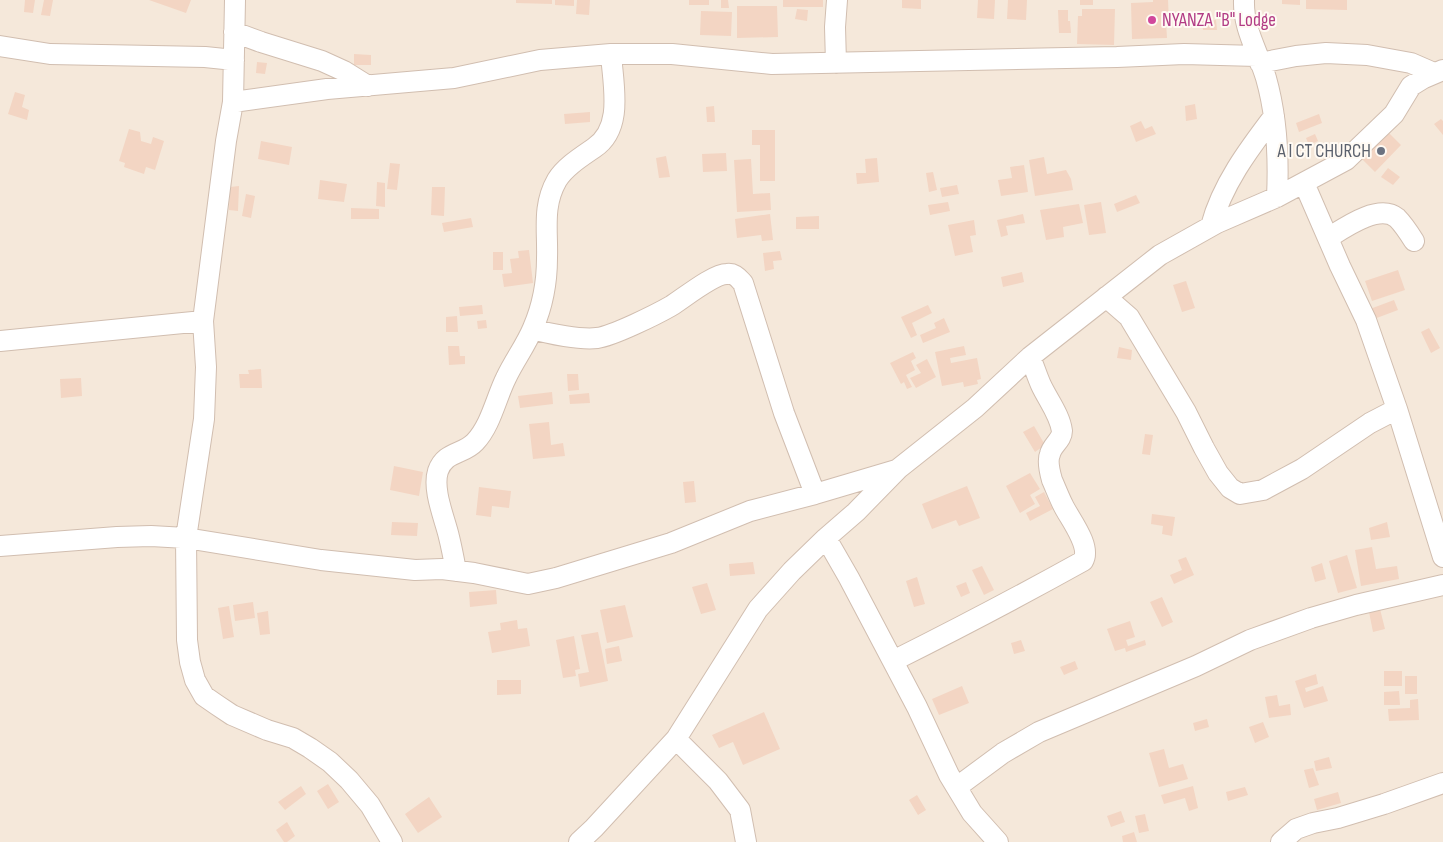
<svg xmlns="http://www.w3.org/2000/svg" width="1443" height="842" font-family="'Sofia Sans Condensed',sans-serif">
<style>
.residential{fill:#f5e8da}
.building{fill:#f3d5c3}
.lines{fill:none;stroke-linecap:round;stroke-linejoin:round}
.minor-casing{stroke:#d1beb0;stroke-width:22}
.minor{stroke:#fff;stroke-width:20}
.hotel-dot{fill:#d1479c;stroke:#fffaf3;stroke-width:2}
.worship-dot{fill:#6b7280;stroke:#fffaf3;stroke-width:2}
.labels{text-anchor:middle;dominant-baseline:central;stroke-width:4;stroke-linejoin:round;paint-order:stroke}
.hotel-label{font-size:19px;fill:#b23c85;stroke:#fffaf3;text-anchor:start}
.worship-label{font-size:19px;fill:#5b616d;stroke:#fffaf3;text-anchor:end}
</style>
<rect width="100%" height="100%" fill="#fdf6ec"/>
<path class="residential" d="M0 0H1443V842H0Z"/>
<path class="building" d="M25 0H35L33 13 24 12Z
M44 0H53L50 16 41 15Z
M149 0H191L186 13Z
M516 0H552V4L516 3Z
M555 0H574V6L555 5Z
M577 0H590L589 15 576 14Z
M689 0H709V5H689Z
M721 0H728L729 8H721Z
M783 0H823V7H783Z
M902 0H921V9L902 8Z
M978 0H995L994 19 977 18Z
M1008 0H1027L1026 20 1007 19Z
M1080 0H1093V5H1080Z
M1153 0H1168L1169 22H1166L1167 38 1132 39 1131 3 1153 2Z
M1282 0H1300V5L1282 4Z
M1306 0H1347V10L1306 9Z
M737 6H777L778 37 737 38Z
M797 9 808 10 807 21 795 19Z
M1082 9H1115L1114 45 1077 44 1078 16H1082Z
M1058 10H1068V21H1070L1071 33H1059Z
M701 11 732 12 731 36 700 35Z
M1216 20 1217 30H1203L1202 21Z
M354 54 371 55V65H354Z
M257 62 267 63 265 74 256 73Z
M15 92 25 95 22 107 29 110 27 120 8 114Z
M1195 104 1197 119 1186 121 1185 106Z
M714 106 715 122H707L706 107Z
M590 112V122L565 124 564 114Z
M1319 114 1322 123 1299 132 1296 123Z
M1441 119 1443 121V135L1434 124Z
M1141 121 1145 129 1152 126 1156 134 1136 142 1130 126Z
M129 129 140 132 141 141 151 144 153 137 164 141 155 170 146 167 144 174 124 167 125 163 119 161Z
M752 130H775V181H760V145H752Z
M1386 130 1401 145 1375 172 1360 157Z
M1315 134 1318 141 1309 145 1306 138Z
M261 141 292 147 289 165 258 159Z
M726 153 727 171 703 172 702 154Z
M666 156 670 177 659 178 656 158Z
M1044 157 1047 174 1066 170 1071 179 1073 190 1035 196 1029 160Z
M877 158 879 182 857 184 856 173H866L865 159Z
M751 159 753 194 770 193 771 210 737 212 734 160Z
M390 163 400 164 397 190 387 189Z
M1024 165 1028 192 1001 196 998 180 1012 178 1010 167Z
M1388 168 1400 177 1393 185 1381 177Z
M933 172 937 190 929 192 926 173Z
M320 180 347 184 344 202 318 199Z
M377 182 385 183V207L376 206Z
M957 185 959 194 942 197 940 188Z
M239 186 238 211 229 210 230 187Z
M432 187H445L444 216 431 215Z
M246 194 255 196 251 218 242 216Z
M1136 195 1140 203 1117 212 1114 204Z
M948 202 950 211 930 215 928 205Z
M1101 202 1106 233 1089 235 1084 205Z
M1079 204 1083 223 1063 227 1064 237 1046 240 1040 210Z
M351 208 379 209V219H351Z
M770 214 773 240 762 241 761 235 737 238 735 219Z
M1023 214 1025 223 1006 226 1008 235 1001 237 997 220Z
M819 216V229H796V217Z
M471 218 473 227 444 232 442 223Z
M974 220 976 235 970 236 973 252 955 256 948 225Z
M529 250 533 283 504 287 502 274 512 273 510 259 519 258 518 251Z
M780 251 782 260 773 261 774 269 765 271 763 253Z
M493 252H503V270H493Z
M1398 270 1405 290 1372 301 1365 281Z
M1022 272 1024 282 1003 287 1001 277Z
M1186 281 1195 308 1182 312 1173 285Z
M1394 300 1398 310 1374 319 1370 309Z
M482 305 483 314 460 316 459 307Z
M928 305 932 313 912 323 917 335 911 338 901 317Z
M457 316 458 332H446V317Z
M944 318 950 332 923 343 920 335 936 328 934 323Z
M486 320 487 328 478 329 477 321Z
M1429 328 1440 348 1431 353 1421 332Z
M448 346H459L460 356H465V364L449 365Z
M964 346 966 355 950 358 951 363 977 358 981 379 977 380 978 384 964 387 963 382 942 386 935 352Z
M1119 347 1132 350 1131 360 1117 358Z
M913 352 916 358 911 361 915 370 906 375 912 387 907 389 904 382 901 384 890 363Z
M927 359 936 377 916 388 910 378 921 373 916 365Z
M261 369 262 388H240L239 374H249L248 370Z
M567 374H578L579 390 568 391Z
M81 378 82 396 61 398 60 379Z
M552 392 553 404 520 408 518 396Z
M589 393 590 403 570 404 569 395Z
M549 422 551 445 563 443 565 456 533 459 529 424Z
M1034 426 1045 445 1035 452 1023 432Z
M1145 434 1153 435 1150 455 1142 454Z
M394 466 423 472 419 496 390 490Z
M1030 473 1040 489 1030 495 1035 504 1020 513 1006 486Z
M694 481 696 502 685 503 683 482Z
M967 486 980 518 959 526 956 520 932 529 922 504Z
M479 487 511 491 509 508 492 506 491 517 476 515Z
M1044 492 1053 509 1030 521 1026 513 1040 506 1035 497Z
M1152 514 1175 517 1172 536 1162 534 1163 526 1151 524Z
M392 522 418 523 417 536 391 535Z
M1387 522 1390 537 1371 540 1369 528Z
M1372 547 1376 569 1397 566 1399 579 1361 586 1355 550Z
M1347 555 1357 588 1338 593 1329 561Z
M1186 557 1194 575 1174 584 1170 575 1182 570 1178 560Z
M753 562 755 574 730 576 729 564Z
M1322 563 1326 579 1315 582 1311 567Z
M982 566 994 590 984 595 972 570Z
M917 577 925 604 914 607 906 581Z
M966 582 970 593 961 597 956 586Z
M707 583 716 610 701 614 692 587Z
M496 590 497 604 470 607 469 592Z
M1162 597 1173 622 1162 627 1150 602Z
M253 602 255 618 235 621 233 605Z
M625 605 633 637 607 643 600 610Z
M229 606 234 637 223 639 218 608Z
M1380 609 1385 629 1373 632 1369 612Z
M268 611 270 634 260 635 257 613Z
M517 620 518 629 527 628 530 646 492 653 488 632 501 630 500 623Z
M1130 621 1135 637 1126 640 1128 646 1145 640 1146 645 1126 652 1125 648 1115 651 1107 629Z
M598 632 608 681 580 687 578 674 589 672 581 635Z
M574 636 580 669 575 670 576 676 563 678 556 640Z
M1021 640 1025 651 1014 654 1011 643Z
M619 646 622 661 607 664 605 649Z
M1075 661 1078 669 1064 675 1060 667Z
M1384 671H1402V686H1384Z
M1316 674 1318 684 1305 688 1306 692 1323 686 1328 701 1304 708 1295 681Z
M1405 676H1417V694H1405Z
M497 680H521V694L497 695Z
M962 686 969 703 939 715 932 699Z
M1399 691 1400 705H1384V692Z
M1277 695 1279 706 1290 704 1291 715 1269 718 1265 697Z
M1418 699 1419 720 1389 721 1388 709 1410 708V700Z
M764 712 780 749 743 765 733 742 719 748 712 735Z
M1207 719 1209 727 1195 731 1193 723Z
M1263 722 1269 737 1255 743 1249 727Z
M1164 749 1169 768 1183 764 1188 779 1159 787 1149 753Z
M1329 757 1332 768 1316 771 1314 761Z
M1313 768 1319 785 1309 788 1304 770Z
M328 784 339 802 328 809 317 791Z
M301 786 306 794 285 810 278 802Z
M1193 786 1198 808 1189 811 1185 798 1164 804 1161 795Z
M1245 787 1248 795 1228 801 1226 792Z
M1338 792 1341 803 1317 810 1314 799Z
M917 795 926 810 918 815 909 800Z
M429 797 442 817 418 833 405 814Z
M1121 811 1125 822 1111 827 1107 816Z
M1145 814 1149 831 1139 833 1135 816Z
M287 822 295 836 287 842H284L276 830Z
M1134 832 1137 842H1123L1122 836Z"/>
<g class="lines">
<defs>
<path id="minor" d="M235 0 233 102 226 141 203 321 206 367 204 419 186 538 187 640 190 662 195 680 204 696 217 705 232 715 267 730 293 738 310 748 330 762 349 780 370 805 392 842
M1244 0C1243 29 1258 51 1266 78 1277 117 1279 156 1277 197
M234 32 261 42 322 61 344 71 368 86
M0 46 50 54 205 57 234 60
M836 63 835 27 837 0
M1260 63 1296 56 1326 53 1367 55 1411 63 1434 73
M233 102 327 89 454 78 540 60 611 54H672L772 64 1117 57 1184 54 1257 56
M1304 183 1340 266 1366 320 1397 409 1443 557
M1211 226C1222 185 1248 150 1274 116
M1328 238C1344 228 1379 203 1397 218 1403 224 1409 233 1414 241
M1106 297 1129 317 1186 412 1204 448 1218 473 1230 488 1240 494 1263 490 1302 469 1370 423 1397 409
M533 329C549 334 581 340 597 338 613 336 657 314 671 306 684 298 713 274 727 274 735 273 738 278 743 283L784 413 815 494
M0 341 203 321
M826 538 849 578 917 707 949 775 972 813 998 842
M0 546 117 537 151 536 186 538 321 560 415 570 442 569 474 573 528 584 556 578 671 543 750 511 815 494 896 470
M456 571C454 560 452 549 449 537 445 519 432 490 438 471 445 451 463 455 475 442 491 425 496 398 506 378 514 361 526 345 533 328 543 305 547 282 547 258 548 231 542 206 557 180 565 167 581 157 594 148 624 128 613 85 611 54
M893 661C957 629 1020 596 1083 561 1092 546 1069 518 1063 505 1059 497 1056 489 1052 480 1050 473 1047 461 1050 454 1052 445 1062 440 1062 431 1060 415 1048 400 1041 385 1037 376 1034 366 1030 357
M676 739 718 781 740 810 746 842
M957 787 1003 753 1039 732 1196 666 1250 640 1311 618 1356 605 1443 585
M579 842 594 828 676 739 758 609 792 571 826 538 856 512 898 469 975 408 1030 357 1160 255 1217 223 1277 197 1346 160 1394 114 1411 86 1424 78 1443 70
M1281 842 1296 829 1313 823 1338 818 1384 804 1443 783"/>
</defs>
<use href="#minor" class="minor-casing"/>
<use href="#minor" class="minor"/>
</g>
<circle class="hotel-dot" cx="1152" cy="20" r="5"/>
<circle class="worship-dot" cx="1381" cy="151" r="5"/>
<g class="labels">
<g class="hotel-label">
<text x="1162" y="20">NYANZA "B" Lodge</text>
</g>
<g class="worship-label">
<text x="1371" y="151">A I CT CHURCH</text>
</g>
</g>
</svg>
